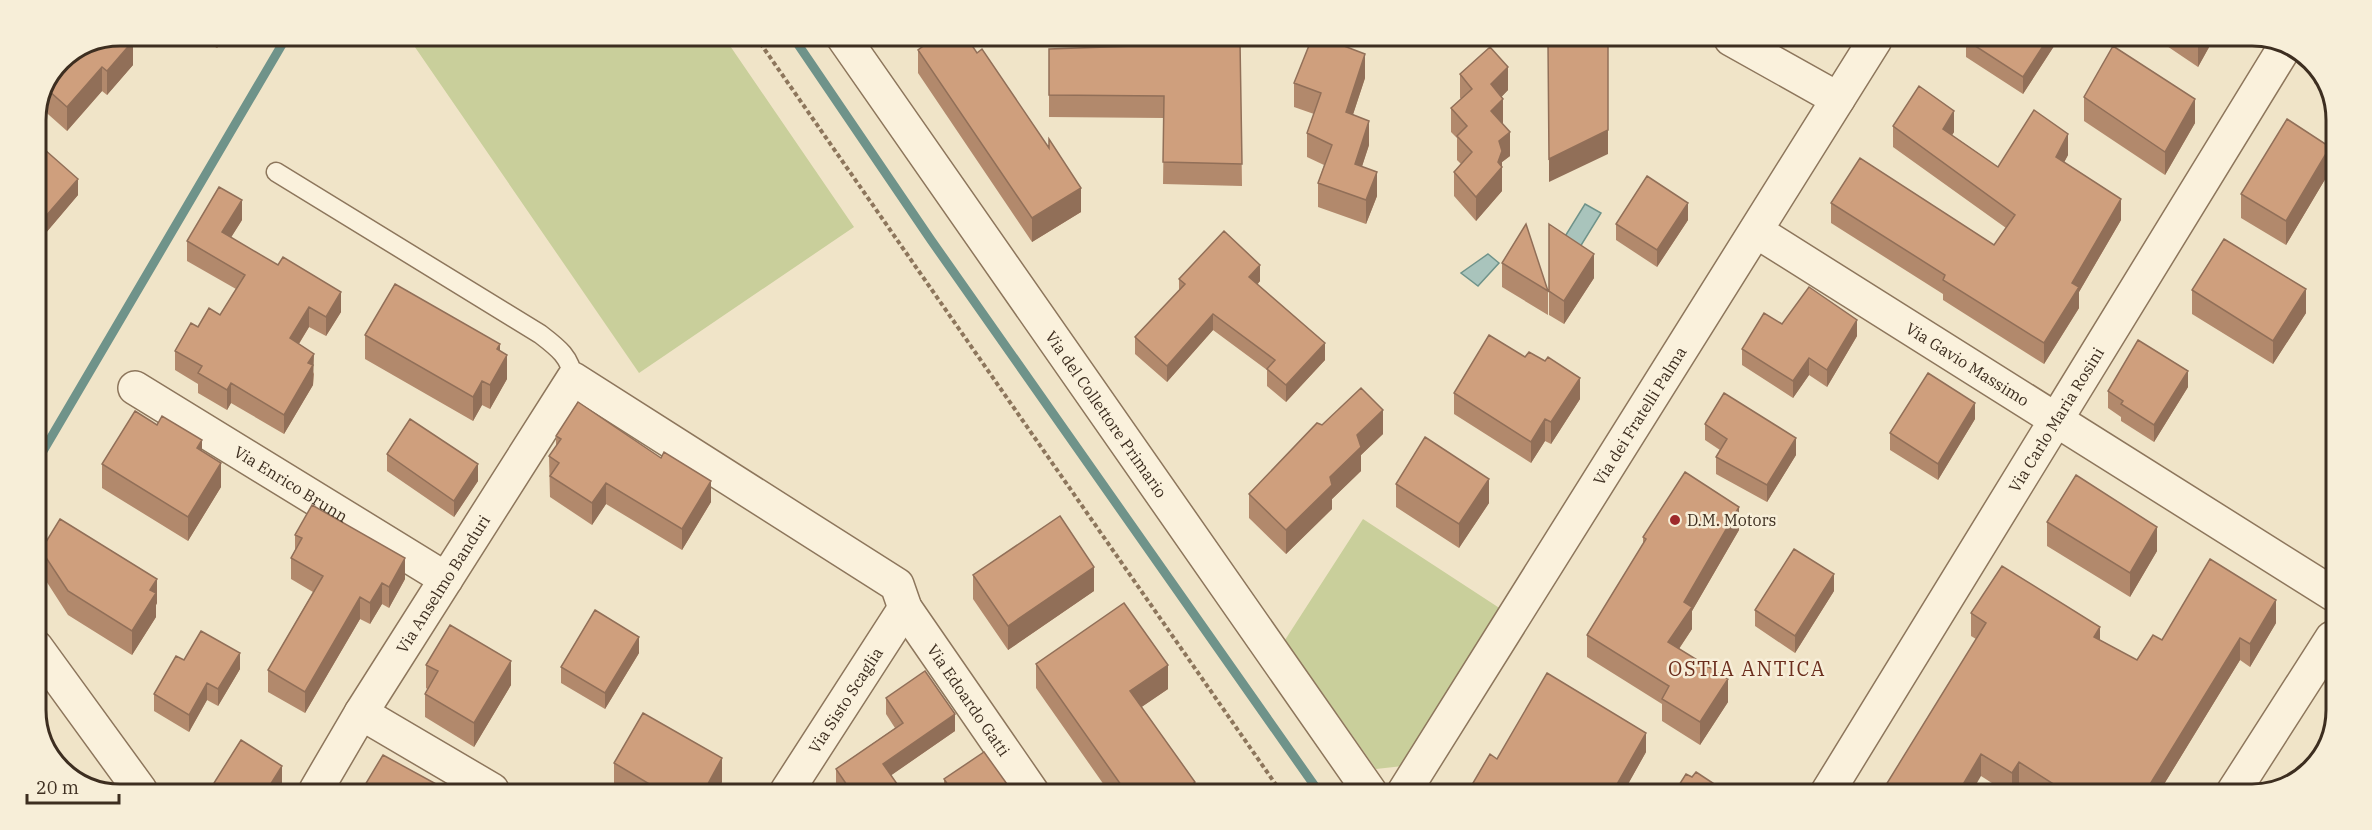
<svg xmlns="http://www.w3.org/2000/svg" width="2372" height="830" font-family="'IBM Plex Serif',serif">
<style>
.green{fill:#c9cf9b}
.water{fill:#a9c4bc;stroke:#6f938a;stroke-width:1.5}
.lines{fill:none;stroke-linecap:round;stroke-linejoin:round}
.stream{stroke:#6f938a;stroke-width:9}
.lane-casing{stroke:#8d765c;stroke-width:21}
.street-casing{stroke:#8d765c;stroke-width:36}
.path{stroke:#8d765c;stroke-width:4;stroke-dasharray:4.5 3;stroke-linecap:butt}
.lane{stroke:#faf1dc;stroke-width:18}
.street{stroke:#faf1dc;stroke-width:33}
.wall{fill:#b2896c}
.shaded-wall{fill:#916f58}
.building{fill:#cf9f7d;stroke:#916f58;stroke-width:1.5}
.poi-dot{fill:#9e2a2b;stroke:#f7eed8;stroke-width:2}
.labels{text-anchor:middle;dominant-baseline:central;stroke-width:5;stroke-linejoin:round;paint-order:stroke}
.street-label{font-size:16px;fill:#3d2e20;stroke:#f7eed8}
.poi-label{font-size:16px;fill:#3d2e20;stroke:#f7eed8;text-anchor:start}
.quarter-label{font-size:20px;letter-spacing:1.5px;fill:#6b2e1e;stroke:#f7eed8}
.rim{fill:none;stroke:#3d2e20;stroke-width:3}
</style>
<rect width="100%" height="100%" fill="#f0e4c8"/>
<path class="green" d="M408 37H724L854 227 639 373Z
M1363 519 1504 611 1403 766 1376 769 1285 640Z"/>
<path class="water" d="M1585 204 1601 213 1580 247 1564 238Z
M1488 254 1499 263 1478 286 1461 273Z"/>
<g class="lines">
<path class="stream" d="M793 37 931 240 1319 792
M36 463 287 36"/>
<defs>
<path id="lane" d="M276 172 540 334C557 347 571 357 573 379"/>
<g id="street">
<path id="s1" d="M843 37 1370 792"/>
<path d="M1731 39 1838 99"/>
<path id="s2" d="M1756 231 2333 594"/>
<path id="s3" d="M135 388 446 579"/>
<path d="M36 647 140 790"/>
<path d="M361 713 492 790"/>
<path id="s4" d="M316 790 361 713 573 379 897 585 905 608 1032 792"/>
<path id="s5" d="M787 791 905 608"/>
<path id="s6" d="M1404 792 1875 40"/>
<path id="s7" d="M1827 793 2286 45"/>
<path d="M2232 794 2332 638"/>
</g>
</defs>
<use href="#lane" class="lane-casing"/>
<use href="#street" class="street-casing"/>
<path class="path" d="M756 37 1281 792"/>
<use href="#lane" class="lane"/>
<use href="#street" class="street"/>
</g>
<path class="wall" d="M196 36H224L217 48Z
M1966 40H2058L2023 94 1966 57Z
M2158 40H2213L2198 67Z
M1240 42 1242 186 1163 184 1164 118 1049 117V49Z
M918 50 1081 212 1032 242 918 73Z
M61 60 133 65 107 95 102 91 67 131 40 107Z
M2314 66 2318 69 2327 92 2314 83Z
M1460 74 1508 90 1501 97 1503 124 1510 156 1502 162V191L1476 221 1454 196V172L1461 164 1457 160V138L1451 132V108L1461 99 1460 98Z
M1365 78 1353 114 1369 145 1362 166 1377 196 1366 224 1318 207V183L1324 165 1307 157V133L1314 114 1294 107V83Z
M2084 97 2195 123 2165 175 2084 121Z
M1893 126 1954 132 1952 135 1998 167 2068 155 2064 162 2121 220 2079 292V308L2044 364 1943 300V294L1831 223V203L1994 245 2006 228 1893 147Z
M36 142 78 195 39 241 36 238Z
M2330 171 2286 245 2241 218V194Z
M242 220 231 237 341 312 326 336 309 327 299 344 314 374 313 385 284 434 231 403 227 410 198 393V384L175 370V351L198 327 220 315 236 289 187 261V241Z
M1688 220 1657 267 1616 240V224Z
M1549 224 1594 278 1564 324 1549 315Z
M1502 263 1548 291V315L1502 287Z
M1179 279 1260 281 1257 285 1325 360 1286 402 1267 386V370L1213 330 1167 382 1135 354V337L1179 291Z
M2192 290 2306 313 2273 364 2192 314Z
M1782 324 1857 336 1827 387 1809 375 1793 398 1742 365V349Z
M365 335 500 351 507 379 490 409 482 405 473 421 365 359Z
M2188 387 2154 442 2121 421V417L2108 408V391Z
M1454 393 1580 399 1551 444 1545 441 1531 463 1454 414Z
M1975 419 1938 480 1890 450V433Z
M1705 424 1796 455 1767 502 1716 474V457L1720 450 1705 440Z
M1322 425 1383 434 1361 455V471L1332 499V509L1286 554 1249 518V494Z
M556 436 711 502 682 550 606 504 592 525 550 497 549 456 556 447Z
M202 451 221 487 188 541 102 488V464Z
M387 454 478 481 454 517 387 471Z
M1396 484 1489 503 1459 548 1396 507Z
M2047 522 2157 551 2130 597 2047 546Z
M1739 530 1692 611V629L1679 649 1728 702 1700 745 1662 721V704L1587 657V635L1643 544V537Z
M295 535 405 579 389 608 382 604 370 624 360 619 305 713 268 692V670L313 592 291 579V558L295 550Z
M41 550 157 603 156 605V617L132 655 68 615 41 573Z
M973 575 1094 591 1008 650 973 599Z
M1834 591 1795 653 1755 626V610Z
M1971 613 2100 640 2137 660 2162 640 2276 623 2250 667 2240 660 2158 794H2034L2019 784 2014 794H2009L1981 776 1976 639 1971 636Z
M639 653 605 709 561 683V667Z
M184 660 240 669 218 706 207 700 189 732 154 711V694Z
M1036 664 1168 689 1141 707 1195 792H1109L1036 688Z
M426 665 511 685 474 747 425 717V694L427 689 426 688Z
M886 698 955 731 891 775 902 791H839L836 786V769L895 728 886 714Z
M1646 752 1623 793 1473 792V783L1497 759Z
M614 763 722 782 717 791H620L614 787Z
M944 779 1012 791H944Z
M214 783H282L278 790H214Z"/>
<path class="shaded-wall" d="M217 36H224L217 48Z
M2047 40H2058L2023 94V77Z
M2199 40H2213L2198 67V43Z
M133 41V65L107 95V71Z
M1365 54V78L1346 136V112Z
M102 67V91L67 131V107Z
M1508 67V90L1491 108V84Z
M1503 99V123L1491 135V111Z
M2195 99V123L2165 175V152Z
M1954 111V132L1943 150V129Z
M1369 121V145L1355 188V164Z
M1608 130V154L1549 182V159Z
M1510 132V156L1502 162V191L1476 221V197L1499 141Z
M2068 134V155L2056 178V157Z
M2330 147V171L2286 245V221Z
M1377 172V196L1366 224V200Z
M78 179V195L39 241V224Z
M1081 188V212L1032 242V218Z
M2121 199V220L2079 292V308L2044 364V343L2072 283Z
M242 200V220L222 252V232Z
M1688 203V220L1657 267V250Z
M1594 254V278L1564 324V301Z
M1260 265V281L1249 294V277Z
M2306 289V313L2273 364V341Z
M341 292V312L326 336V317Z
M309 307V327L290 358V338Z
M1213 314V330L1167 382V366Z
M1857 320V336L1827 387V370Z
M1325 343V360L1286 402V385Z
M500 344V367L507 355V379L490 409V385L497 349Z
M314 354 313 385 284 434V415L308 363Z
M1809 358V375L1793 398V381Z
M2188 371V387L2154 442V425Z
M1580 378V399L1551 444V422Z
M482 381V405L473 421V397Z
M231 383V403L227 410V390Z
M1975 403V419L1938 480V464Z
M1383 410V434L1361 455V471L1332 499V509L1286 554V530L1330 477 1357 435Z
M1545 419V441L1531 463V442Z
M1796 438V455L1767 502V485Z
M202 440V464L197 448Z
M221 463V487L188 541V517Z
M478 464V481L454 517V501Z
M1489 479V503L1459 548V524Z
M711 481V502L682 550V529Z
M606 483V504L592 525V503Z
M1739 507V530L1692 611V629L1668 665V642L1684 602Z
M2157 527V551L2130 597V573Z
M405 558V579L389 608V587Z
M1094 567V591L1008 650V626Z
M1834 574V591L1795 653V636Z
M157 579V603L156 605V617L132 655V631L150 590Z
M382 583V604L370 624V603Z
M360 597V619L305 713V692Z
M2276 600V623L2250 667V644Z
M2100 627V649L2094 637Z
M639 637V653L605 709V693Z
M2240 638V660L2158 794H2144Z
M240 653V669L218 706V689Z
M511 661V685L474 747V723Z
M1168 665V689L1130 715V691Z
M1728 679V702L1700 745V722Z
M207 683V700L189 732V715Z
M955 714V731L883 781V764Z
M1646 733V752L1623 793H1612Z
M1981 754V776L1971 793H1958Z
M722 758V782L717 791H704Z
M2019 762V784L2014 794H2012V773Z
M282 766V783L278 790H267Z
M1195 782V792H1181Z"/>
<path class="building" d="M120 36H128L133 41 107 71 102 67 67 107 48 90 61 60Z
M934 38H967L977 53 982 49 1049 148V139L1081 188 1032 218 918 50Z
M1312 38H1323L1365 54 1346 112 1369 121 1355 164 1377 172 1366 200 1318 183 1332 145 1307 133 1321 93 1294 83Z
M1966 40H2047L2023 77Z
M1164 42H1240L1242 164 1163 162 1164 96 1049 95V49L1164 45Z
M1548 44H1608V130L1549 159Z
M2113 46 2195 99 2165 152 2084 97Z
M1490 47 1508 67 1491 84 1503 99 1491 111 1510 132 1499 141 1502 151 1498 162 1502 167 1476 197 1454 172 1472 152 1457 136 1467 126 1451 108 1472 89 1460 74Z
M1919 86 1954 111 1943 129 1998 167 2034 110 2068 134 2056 157 2121 199 2072 283 2079 287 2044 343 1943 280 1945 275 1831 203 1860 158 1994 245 2015 215 1893 126Z
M2287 119 2330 147 2286 221 2241 194Z
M36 142 78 179 39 224 36 222Z
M1647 176 1688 203 1657 250 1616 224Z
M219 187 242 200 222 232 278 265 283 257 341 292 326 317 309 307 290 338 314 354 308 363 313 365 284 415 231 383 227 390 198 373 202 366 175 351 191 323 198 327 209 308 220 315 245 275 187 241Z
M1526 224 1548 291 1502 263Z
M1549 224 1594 254 1564 301 1549 291Z
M1224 231 1260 265 1249 277 1325 343 1286 385 1267 369 1275 360 1213 314 1167 366 1135 337 1185 284 1179 279Z
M2224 239 2306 289 2273 341 2192 290Z
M395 284 500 344 497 349 507 355 490 385 482 381 473 397 365 335Z
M1809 287 1857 320 1827 370 1809 358 1793 381 1742 349 1764 313 1782 324Z
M1489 335 1525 357 1529 352 1545 361 1548 357 1580 378 1551 422 1545 419 1531 442 1454 393Z
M2138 340 2188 371 2154 425 2121 404 2123 401 2108 391Z
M1928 373 1975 403 1938 464 1890 433Z
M1361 388 1383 410 1357 435 1361 447 1330 477 1332 485 1286 530 1249 494 1317 423 1322 425Z
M1724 393 1796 438 1767 485 1716 457 1727 439 1705 424Z
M578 402 661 458 664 452 711 481 682 529 606 483 592 503 550 476 559 463 549 456 561 439 556 436Z
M135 411 157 425 162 416 202 440 197 448 221 463 188 517 102 464Z
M410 419 478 464 454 501 387 454Z
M1425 437 1489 479 1459 524 1396 484Z
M1685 472 1739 507 1684 602 1692 607 1668 642 1728 679 1700 722 1662 699 1669 686 1587 635 1646 539 1643 537Z
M2076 475 2157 527 2130 573 2047 522Z
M312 505 405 558 389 587 382 583 370 603 360 597 305 692 268 670 323 576 291 558 302 538 295 535Z
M1060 516 1094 567 1008 626 973 575Z
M60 519 157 579 150 590 156 593 132 631 68 591 41 550Z
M1794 549 1834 574 1795 636 1755 610Z
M2210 559 2276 600 2250 644 2240 638 2144 794H2069L2019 762 2012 773 1981 754 1958 793H1881L1986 623 1971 613 2002 566 2100 627 2094 637 2137 660 2153 635 2162 640Z
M1124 603 1168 665 1130 691 1195 782 1181 792H1126L1036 664Z
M595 610 639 637 605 693 561 667Z
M450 625 511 661 474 723 425 694 438 671 426 665Z
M201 631 240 653 218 689 207 683 189 715 154 694 176 656 184 660Z
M925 671 955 714 883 764 902 791H851L836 769 903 723 886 698Z
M1547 673 1646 733 1612 793 1483 792 1485 790 1473 783 1490 754 1497 759Z
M643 713 722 758 704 791H661L614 763Z
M241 740 282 766 267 790H225L214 783Z
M984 752 1012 791H952L944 779Z
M383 755 447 790H362Z
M1696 772 1728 793H1674L1686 774 1692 777Z"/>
<circle class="poi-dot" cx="1675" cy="520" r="6"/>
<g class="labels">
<g class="street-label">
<text stroke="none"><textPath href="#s2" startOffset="250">Via Gavio Massimo</textPath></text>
<text stroke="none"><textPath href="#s1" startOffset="460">Via del Collettore Primario</textPath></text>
<text stroke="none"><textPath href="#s6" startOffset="444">Via dei Fratelli Palma</textPath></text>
<text stroke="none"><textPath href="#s7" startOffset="438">Via Carlo Maria Rosini</textPath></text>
<text stroke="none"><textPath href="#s3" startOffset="183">Via Enrico Brunn</textPath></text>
<text stroke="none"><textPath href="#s4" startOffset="242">Via Anselmo Banduri</textPath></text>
<text stroke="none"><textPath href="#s5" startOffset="108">Via Sisto Scaglia</textPath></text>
<text stroke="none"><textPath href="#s4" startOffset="1005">Via Edoardo Gatti</textPath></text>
</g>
<g class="poi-label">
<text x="1687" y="520">D.M. Motors</text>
</g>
<g class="quarter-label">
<text x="1747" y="668">OSTIA ANTICA</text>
</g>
</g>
<path d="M0 0H2372V830H0ZM120 46H2252A74 74 0 0 1 2326 120V710A74 74 0 0 1 2252 784H120A74 74 0 0 1 46 710V120A74 74 0 0 1 120 46Z" fill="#f7eed8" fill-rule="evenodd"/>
<path class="rim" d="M120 46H2252A74 74 0 0 1 2326 120V710A74 74 0 0 1 2252 784H120A74 74 0 0 1 46 710V120A74 74 0 0 1 120 46Z"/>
<path d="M27 794v9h92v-9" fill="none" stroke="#3d2e20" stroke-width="3"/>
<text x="36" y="794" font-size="18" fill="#3d2e20" stroke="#f7eed8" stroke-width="4.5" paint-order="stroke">20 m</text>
</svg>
